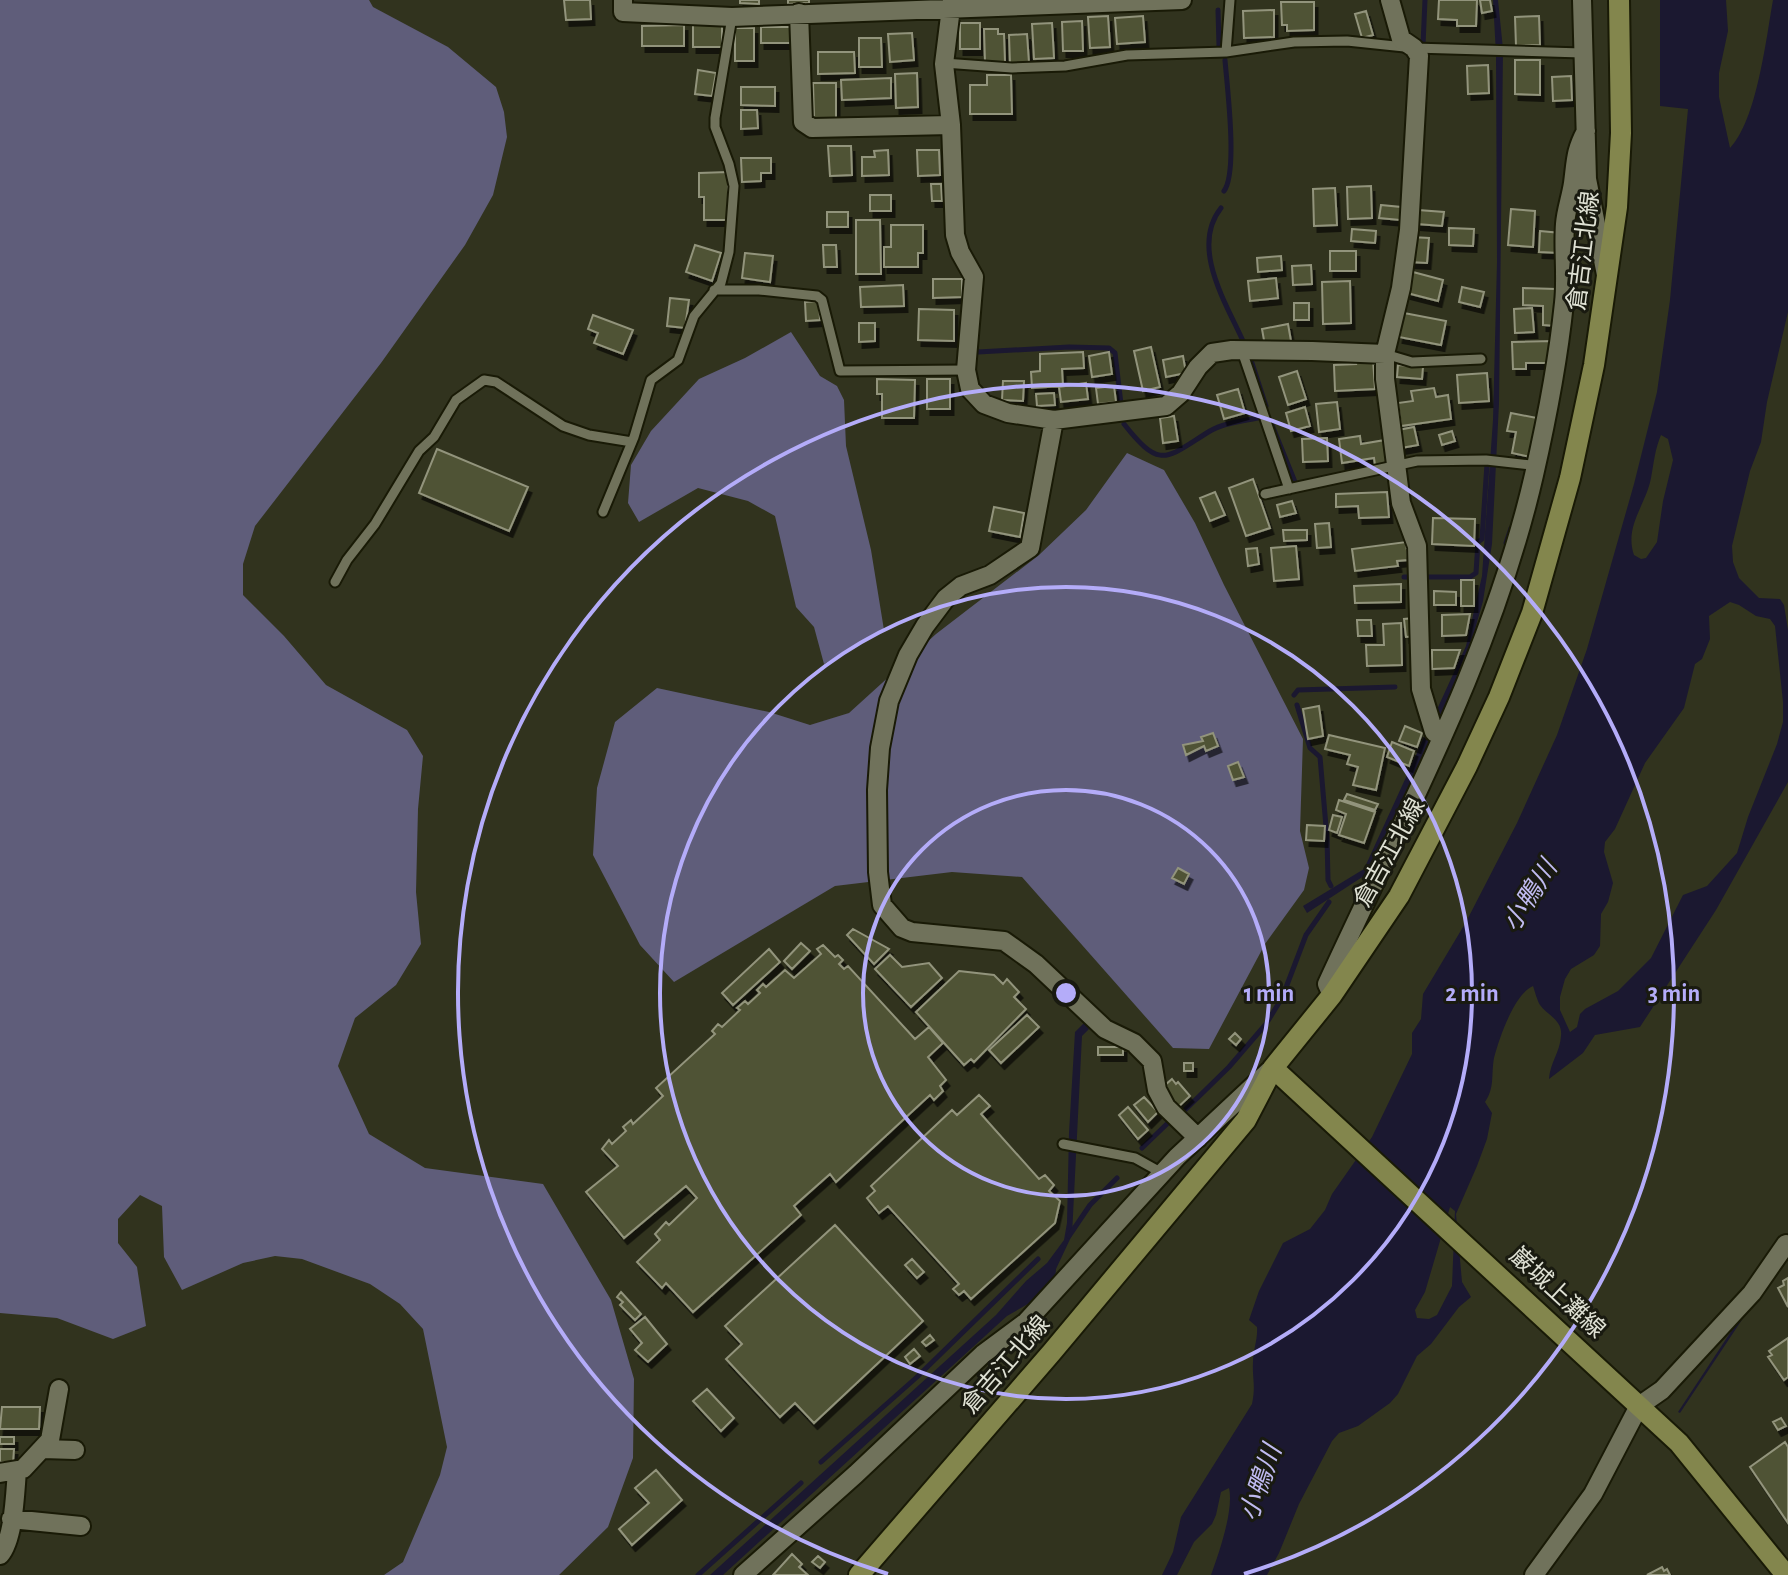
<svg xmlns="http://www.w3.org/2000/svg" width="1788" height="1575" font-family="'Alegreya Sans','Noto Sans JP',sans-serif">
<style>
.forest{fill:#5f5d7a}
.water{fill:#1b1830;fill-rule:evenodd}
.lines{fill:none;stroke-linecap:round;stroke-linejoin:round}
.stream{stroke:#1b1830;stroke-width:5}
.building{fill:#505234;stroke:#92947c;stroke-width:2;filter:url(#shadow)}
.lane-casing{stroke:#191a06;stroke-width:13}
.street-casing{stroke:#191a06;stroke-width:22}
.secondary-casing{stroke:#191a06;stroke-width:24}
.lane{stroke:#70725b;stroke-width:9}
.street{stroke:#70725b;stroke-width:18}
.secondary{stroke:#83864d;stroke-width:20}
.ring{fill:none;stroke:#b4acf9;stroke-width:4}
.labels{text-anchor:middle;dominant-baseline:central;stroke-width:6;stroke-linejoin:round;paint-order:stroke}
.street-label{font-size:24px;fill:#dfe1d4;stroke:#191a10}
.water-label{font-size:26px;font-style:italic;fill:#bfbaf0;stroke:#191a10}
.centre{fill:#b4acf9;stroke:#191a10;stroke-width:4}
.ring-label{font-size:24px;text-anchor:middle;font-weight:bold;fill:#b4acf9;stroke:#191a10;stroke-width:6;stroke-linejoin:round;paint-order:stroke}
</style>
<defs>
<filter id="shadow"><feDropShadow dx="3.5" dy="6" stdDeviation="0" flood-color="#0009"/></filter>
</defs>
<rect width="100%" height="100%" fill="#31331e"/>
<path class="forest" d="M0 0H369L373 7 448 47 496 87 504 112 507 137 493 195 465 245 381 363 255 526 243 564V595L284 636 326 685 407 730 423 756 418 809 416 892 421 944 396 985 355 1018 338 1066 369 1134 425 1168 543 1184 611 1300 634 1379 633 1458 608 1527 559 1575H384L403 1562 440 1475 447 1447 423 1329 400 1304 370 1284 302 1259 275 1256 243 1263 182 1290 164 1257 162 1206 140 1195 118 1219V1243L137 1267 146 1326 113 1339 57 1318 0 1313Z
M791 332 820 376 837 386 844 400 846 446 871 550 884 630 824 664 814 627 796 607 775 516 748 501 698 488 639 522 628 503 631 465 651 431 699 379 745 358Z
M1127 453 1164 470 1195 523 1224 585 1303 739 1300 831 1309 868 1304 890 1265 944 1209 1049 1173 1048 1022 877 952 872 835 886 674 982 640 945 593 855 597 788 615 722 657 688 769 712 810 725 849 713 936 634 1039 555 1086 510Z"/>
<path class="water" d="M1493 0H1498L1503 49 1499 403 1492 544 1483 601 1468 654 1370 872 1307 913 1303 906 1364 869 1466 646 1482 576 1493 420 1497 262 1496 54Z
M1660 0H1726L1728 31 1719 73V97L1730 148C1757 120 1766 39 1773 0H1788V312L1767 402 1761 442 1750 471 1732 546 1733 562 1739 578 1759 598 1780 599 1784 605 1788 630V782L1716 910 1640 1027 1595 1035 1583 1053 1549 1079C1550 1063 1560 1052 1561 1036 1563 1020 1547 1015 1540 1005 1537 1000 1535 992 1533 986 1514 994 1499 1039 1494 1058 1491 1074 1495 1088 1485 1102L1492 1113 1487 1139 1477 1166 1456 1214 1462 1282 1471 1297 1459 1307 1431 1344 1417 1356 1398 1394 1390 1403 1358 1426 1339 1433 1332 1441 1299 1504 1279 1553 1267 1575H1211C1219 1553 1234 1510 1229 1488L1221 1492 1216 1515 1212 1524 1194 1542 1177 1575H1162L1173 1552 1181 1517 1252 1404C1256 1385 1252 1378 1253 1362 1253 1350 1258 1339 1257 1327L1249 1320 1259 1291 1283 1243 1310 1229 1325 1210 1332 1194 1372 1137 1412 1054V1033L1421 1019 1423 994 1466 922 1517 823 1557 735 1587 649 1634 484 1657 392 1670 300 1688 109 1660 106ZM1661 435 1668 439 1673 460 1663 501 1657 542 1646 558 1641 559 1634 555C1624 526 1646 505 1651 478 1654 462 1655 449 1661 435ZM1730 602 1739 605 1756 616 1770 619 1775 626 1783 702V722L1777 744 1748 817 1737 853 1707 886 1683 895 1651 958 1618 991 1585 1009 1580 1014 1577 1027 1570 1032 1560 1010V997L1565 979 1571 969 1594 955 1600 946 1601 914 1608 902 1613 883 1604 852 1605 842 1615 829 1645 763 1684 708 1695 664 1702 659 1710 639 1709 616ZM1450 1207 1455 1211 1452 1286 1437 1315 1429 1319 1417 1318 1415 1310 1425 1292Z
M1084 1023 1089 1029 1082 1036 1072 1235 1056 1269 1055 1280 1033 1301 1007 1316 723 1575H710L996 1315 1026 1281 1047 1263 1064 1240 1067 1223 1069 1133 1075 1032Z
M1788 1245 1773 1273 1680 1413 1678 1412Z"/>
<g class="lines">
<path class="stream" d="M1218 10 1219 46
M1423 45 1425 0
M1224 191C1238 172 1227 86 1225 60
M1221 208C1190 247 1226 303 1243 341
M975 347 978 352 1069 347 1109 348 1115 353 1121 404
M1251 360 1266 406
M1270 420 1295 482
M1124 424C1161 471 1166 458 1210 431 1223 423 1243 421 1258 418
M1506 543 1511 528
M1404 577H1470L1476 573 1478 542 1482 539 1487 464
M1294 695 1298 690 1395 687
M1297 705 1310 748 1320 757 1327 838 1328 880 1331 886
M1182 1113 1229 1067 1266 1024 1282 998 1306 935 1329 902
M1142 1148 1171 1120
M1069 1236 1090 1205 1117 1178
M821 1462 917 1377 1038 1259
M698 1575 801 1483"/>
</g>
<path class="building" d="M564 0H590L591 19 566 20Z
M740 0H759V4L740 3Z
M788 0H809V3L788 4Z
M1439 0H1477L1476 26H1457V20L1438 19Z
M1480 0H1490L1492 11 1482 13Z
M1281 2H1314V30L1287 31V25H1282Z
M1274 10V37L1244 38 1243 11Z
M1366 11 1373 35 1362 38 1355 14Z
M1108 16 1110 47 1090 48 1088 17Z
M1143 16 1145 42 1117 44 1115 18Z
M1539 16 1540 45 1516 46 1515 17Z
M1082 21 1083 51H1063L1062 22Z
M960 23H980V49H960Z
M1052 23 1054 58 1034 59 1032 24Z
M684 25V46H642V26Z
M693 25H722V47H693Z
M761 27H790V43H761Z
M735 28H754V61H735Z
M984 29H998V34H1004L1005 62 985 63Z
M912 33 914 60 890 62 888 34Z
M1027 34 1029 63 1010 64 1009 35Z
M859 38H881L882 67H859Z
M818 52H854L855 73 818 74Z
M1515 60H1540V95L1515 94Z
M1488 65 1489 93 1468 94 1467 66Z
M698 70 716 73 712 96 695 94Z
M917 73 918 107 896 108 895 74Z
M987 75H1011L1012 114H970V85H987Z
M1571 76 1572 100 1553 101 1552 77Z
M891 78V98L842 100 841 80Z
M813 83H836V118H814Z
M741 87H775V106L741 105Z
M741 110H757L758 128 741 129Z
M828 146H851L852 175 830 176Z
M888 150 889 175 862 176V157H875L874 151Z
M917 150H939L940 175 918 176Z
M741 158H771V173H761V181L742 182Z
M728 172V220H704V197H699V173Z
M931 184H941L942 201H932Z
M1371 186 1372 218 1348 219 1347 187Z
M1335 188 1337 225 1314 226 1313 189Z
M870 195H891V211H870Z
M1381 205 1401 207 1400 220 1379 218Z
M1511 209 1535 211 1533 247 1508 245Z
M1418 210 1444 212 1442 226 1417 224Z
M827 212H848V227H827Z
M856 220H880L881 274H856Z
M891 225H923V253H918V267H884V247H891Z
M1449 228 1474 229 1473 246 1449 245Z
M1352 229 1376 231 1375 243 1351 241Z
M1540 231 1561 233 1560 253 1539 252Z
M1411 237 1429 238 1427 263 1409 262Z
M695 245 721 253 712 281 686 272Z
M823 245H836L837 267H824Z
M1330 251H1356V271H1330Z
M745 253 773 256 770 282 742 278Z
M1281 256 1282 270 1258 272 1257 258Z
M1311 265 1312 284 1293 285 1292 266Z
M1413 272 1443 280 1438 301 1407 293Z
M1276 278 1278 298 1250 301 1248 281Z
M933 279H962V297L933 298Z
M1350 281 1351 323 1323 324 1322 282Z
M903 285 904 306 861 307 860 287Z
M1462 287 1484 292 1480 307 1459 302Z
M1523 288 1556 289V326L1543 325V306L1523 305Z
M670 298 689 300 685 328 667 326Z
M819 301 820 320 806 321 805 302Z
M1294 303H1309V320H1294Z
M1532 308 1534 332 1515 333 1514 309Z
M919 309 954 310V341L918 340Z
M1404 313 1446 321 1441 345 1399 337Z
M593 315 633 330 623 354 594 343 598 333 588 329Z
M859 323H875V341L859 342Z
M1288 324 1291 341 1265 346 1262 329Z
M1554 341 1549 363H1526V369H1513L1512 342Z
M1151 347 1160 387 1143 391 1134 351Z
M1083 352 1084 368 1062 369 1063 386 1032 388 1031 372 1040 371V354Z
M1109 352 1112 374 1092 377 1089 356Z
M1183 356 1186 373 1166 377 1163 360Z
M1373 359 1375 389 1335 391 1334 365 1356 364 1355 360Z
M1398 365 1423 367 1422 379 1397 377Z
M1297 371 1306 399 1288 405 1279 377Z
M1487 373 1489 401 1459 403 1457 375Z
M877 379 915 380 914 418H882V394H877Z
M927 379H950V409H927Z
M1003 381H1024L1023 401 1002 400Z
M1086 383 1088 399 1061 402 1059 387Z
M1114 386 1116 402 1098 404 1096 388Z
M1434 388 1436 397 1448 395 1451 419 1401 426 1398 403 1413 401 1411 391Z
M1238 389 1245 413 1224 419 1217 395Z
M1054 393 1055 405 1037 406 1036 394Z
M1337 402 1340 429 1319 432 1316 404Z
M1305 407 1310 426 1291 431 1286 413Z
M1511 413 1542 419 1535 458 1512 453 1516 432 1507 431Z
M1174 416 1178 441 1163 443 1160 418Z
M1414 427 1418 445 1401 448 1398 430Z
M1452 431 1455 441 1442 445 1439 435Z
M1360 436 1361 444 1385 440 1389 463 1375 465 1374 458 1342 463 1339 439Z
M1327 438 1328 461 1303 462 1302 439Z
M437 449 528 487 509 531 419 493Z
M1253 479 1270 528 1246 536 1229 488Z
M1215 492 1225 515 1210 521 1200 498Z
M1387 492 1389 517 1359 518 1358 506 1336 507V494Z
M1292 501 1296 513 1280 517 1277 505Z
M994 507 1024 513 1020 537 989 531Z
M1433 518 1475 519 1474 546 1432 544Z
M1329 523 1331 547 1317 548 1315 524Z
M1283 530H1307V540L1284 541Z
M1406 542 1408 560 1397 561 1398 566 1355 571 1352 549Z
M1296 546 1299 579 1274 581 1271 548Z
M1257 548 1259 564 1248 566 1246 549Z
M1461 580H1474V606H1461Z
M1401 584V602L1355 603 1354 586Z
M1434 591 1456 592V605H1434Z
M1470 614 1466 635 1442 636V615Z
M1414 618 1416 636 1406 637 1404 619Z
M1357 620H1371L1372 636H1358Z
M1401 623 1402 665 1367 666 1366 645H1384L1383 624Z
M1432 650H1460L1454 668 1432 669Z
M1319 706 1323 736 1308 739 1303 709Z
M1405 726 1422 733 1417 747 1399 741Z
M1213 733 1218 746 1206 751 1204 746 1186 755 1183 745 1203 741 1201 737Z
M1329 735 1385 748 1376 790 1353 785 1358 767 1347 764 1350 755 1325 749Z
M1392 742 1414 751 1409 766 1387 757Z
M1238 762 1244 777 1233 780 1228 766Z
M1347 794 1378 804 1375 810 1344 800Z
M1339 800 1375 812 1364 843 1339 835 1346 814 1336 810Z
M1333 815 1342 817 1337 833 1329 830Z
M1307 825 1325 826 1324 841 1306 840Z
M1178 868 1189 874 1184 884 1172 878Z
M853 929 889 949 874 964 847 935Z
M801 943 810 951 792 969 784 961Z
M823 945 835 957 838 955 843 960 839 964 844 969 848 966 915 1039 929 1027 943 1043 928 1057 946 1080 940 1086 943 1091 934 1100 930 1095 836 1182 830 1174 794 1206 801 1215 693 1312 666 1283 662 1288 637 1262 660 1240 655 1234 666 1222 669 1225 697 1198 686 1186 624 1238 586 1192 618 1166 602 1149 609 1140 612 1144 626 1131 623 1127 631 1120 633 1124 663 1096 656 1088 715 1034 712 1031 718 1024 722 1027 740 1010 737 1008 745 1001 748 1004 760 993 757 990 763 984 766 987 785 970 794 978 821 954 817 949Z
M769 949 780 962 733 1005 722 993Z
M890 955 902 967 929 963 942 978 911 1007 875 969Z
M959 971 994 975 1003 984 1007 979 1019 992 1014 997 1026 1009 974 1062 971 1059 964 1065 916 1012Z
M1027 1015 1039 1027 1001 1063 989 1050Z
M1235 1033 1241 1039 1236 1045 1229 1039Z
M1098 1047H1123V1055H1098Z
M1184 1063H1193V1071H1184Z
M1172 1079 1176 1084 1178 1082 1190 1096 1176 1109 1163 1093 1167 1090 1164 1086Z
M979 1095 990 1106 981 1114 1039 1179 1045 1175 1054 1185 1049 1191 1060 1201 1055 1223 971 1299 964 1291 959 1295 953 1289 959 1284 888 1206 879 1213 867 1198 875 1191 871 1186 952 1110 957 1115Z
M1144 1097 1158 1112 1148 1122 1134 1105Z
M1128 1107 1148 1130 1138 1139 1119 1115Z
M835 1225 923 1321 814 1423 795 1403 780 1417 726 1359 742 1344 725 1326Z
M912 1259 924 1272 917 1278 905 1265Z
M1788 1278V1307L1778 1288 1784 1285 1783 1281Z
M621 1292 641 1314 635 1320 620 1305 623 1302 617 1297Z
M645 1317 667 1344 648 1362 635 1350 642 1343 630 1329Z
M930 1335 934 1340 926 1346 922 1342Z
M1788 1338V1377L1784 1380 1768 1357 1772 1355 1769 1351Z
M914 1349 920 1356 910 1364 905 1357Z
M707 1389 734 1418 721 1431 693 1401Z
M2 1407H40L39 1429H0Z
M1781 1418 1786 1426 1778 1430 1773 1422Z
M0 1437H14V1444H0Z
M1785 1442 1788 1447V1523L1750 1467Z
M0 1449H14L13 1463 0 1462Z
M656 1470 682 1500 632 1545 619 1529 649 1503 635 1488Z
M792 1554 802 1564 799 1567 808 1575H773Z
M818 1556 825 1562 820 1568 812 1562Z
M1662 1567 1664 1571 1667 1569 1670 1575H1647Z"/>
<g class="lines">
<defs>
<path id="lane" d="M1226 52 1230 0
M944 63 1012 68 1065 66 1127 55 1226 52 1294 42 1347 41 1414 48 1582 53
M714 290H759L817 296 822 300 840 371 966 370
M1242 351 1289 489
M1385 354 1412 362 1481 359
M1265 494 1417 461 1486 460 1531 465
M603 512 634 437 651 380 678 360 694 316 721 283 729 252 734 186 729 164 715 127V118L732 17
M335 582 347 560 375 524 419 451 434 437 456 400 484 380 496 382 563 426 589 435 632 442
M1063 1144 1135 1158 1162 1173"/>
<path id="street" d="M623 0V12L732 17 1182 0
M952 0 944 64 951 125 955 235 960 252 974 277 966 370 970 389 984 404 1008 413 1054 420 1166 406 1181 393 1198 367 1212 353 1232 350 1312 351 1385 354
M1390 0 1401 39 1414 48 1419 56 1409 230 1401 288 1385 354V379L1401 503 1417 546 1421 689 1434 732 1442 737
M1582 0 1587 179 1606 275
M799 13 803 122 812 128 951 125
M1054 420 1030 548 990 575 961 586 946 598 925 626 908 655 889 701 880 748 877 790 878 872 882 905 902 928 912 932 1004 941 1036 964 1105 1029 1134 1043 1152 1061 1157 1090 1166 1107 1198 1138
M1332 995 1327 984C1403 818 1493 654 1534 475 1547 418 1558 361 1564 303 1567 277 1563 250 1565 224 1566 210 1571 197 1573 183 1576 161 1575 151 1586 131
M43 1449 75 1450
M0 1473 23 1469 50 1440 59 1389
M11 1519 81 1526
M0 1555C14 1539 15 1493 17 1471
M743 1575 856 1474 983 1354 1026 1322 1177 1157 1269 1071
M1534 1575 1593 1494 1639 1406 1662 1390 1752 1293 1786 1244"/>
<path id="secondary" d="M1273 1068 1679 1443 1786 1575
M859 1575 1052 1352 1246 1120 1273 1068 1332 995 1399 896 1467 766 1499 697 1532 613 1570 478 1594 365 1617 207 1621 133 1619 0"/>
</defs>
<use href="#lane" class="lane-casing"/>
<use href="#street" class="street-casing"/>
<use href="#secondary" class="secondary-casing"/>
<use href="#lane" class="lane"/>
<use href="#street" class="street"/>
<use href="#secondary" class="secondary"/>
</g>
<g class="ring">
<circle cx="1066" cy="993" r="203"/>
<circle cx="1066" cy="993" r="406"/>
<path d="M888 1574A608 608 0 1 1 1244 1574"/>
</g>
<g class="labels">
<g class="street-label">
<text transform="translate(1584 251) rotate(-83)">倉吉江北線</text>
<text transform="translate(1390 853) rotate(-61)">倉吉江北線</text>
<text transform="translate(1557 1293) rotate(43)">巌城上灘線</text>
<text transform="translate(1006 1365) rotate(-49)">倉吉江北線</text>
</g>
<g class="water-label">
<text transform="translate(1530 896) rotate(-58)">小鴨川</text>
<text transform="translate(1261 1483) rotate(-71)">小鴨川</text>
</g>
</g>
<circle cx="1066" cy="993" r="12" class="centre"/>
<g class="ring-label">
<text x="1269" y="1001">1 min</text>
<text x="1472" y="1001">2 min</text>
<text x="1674" y="1001">3 min</text>
</g>
</svg>
